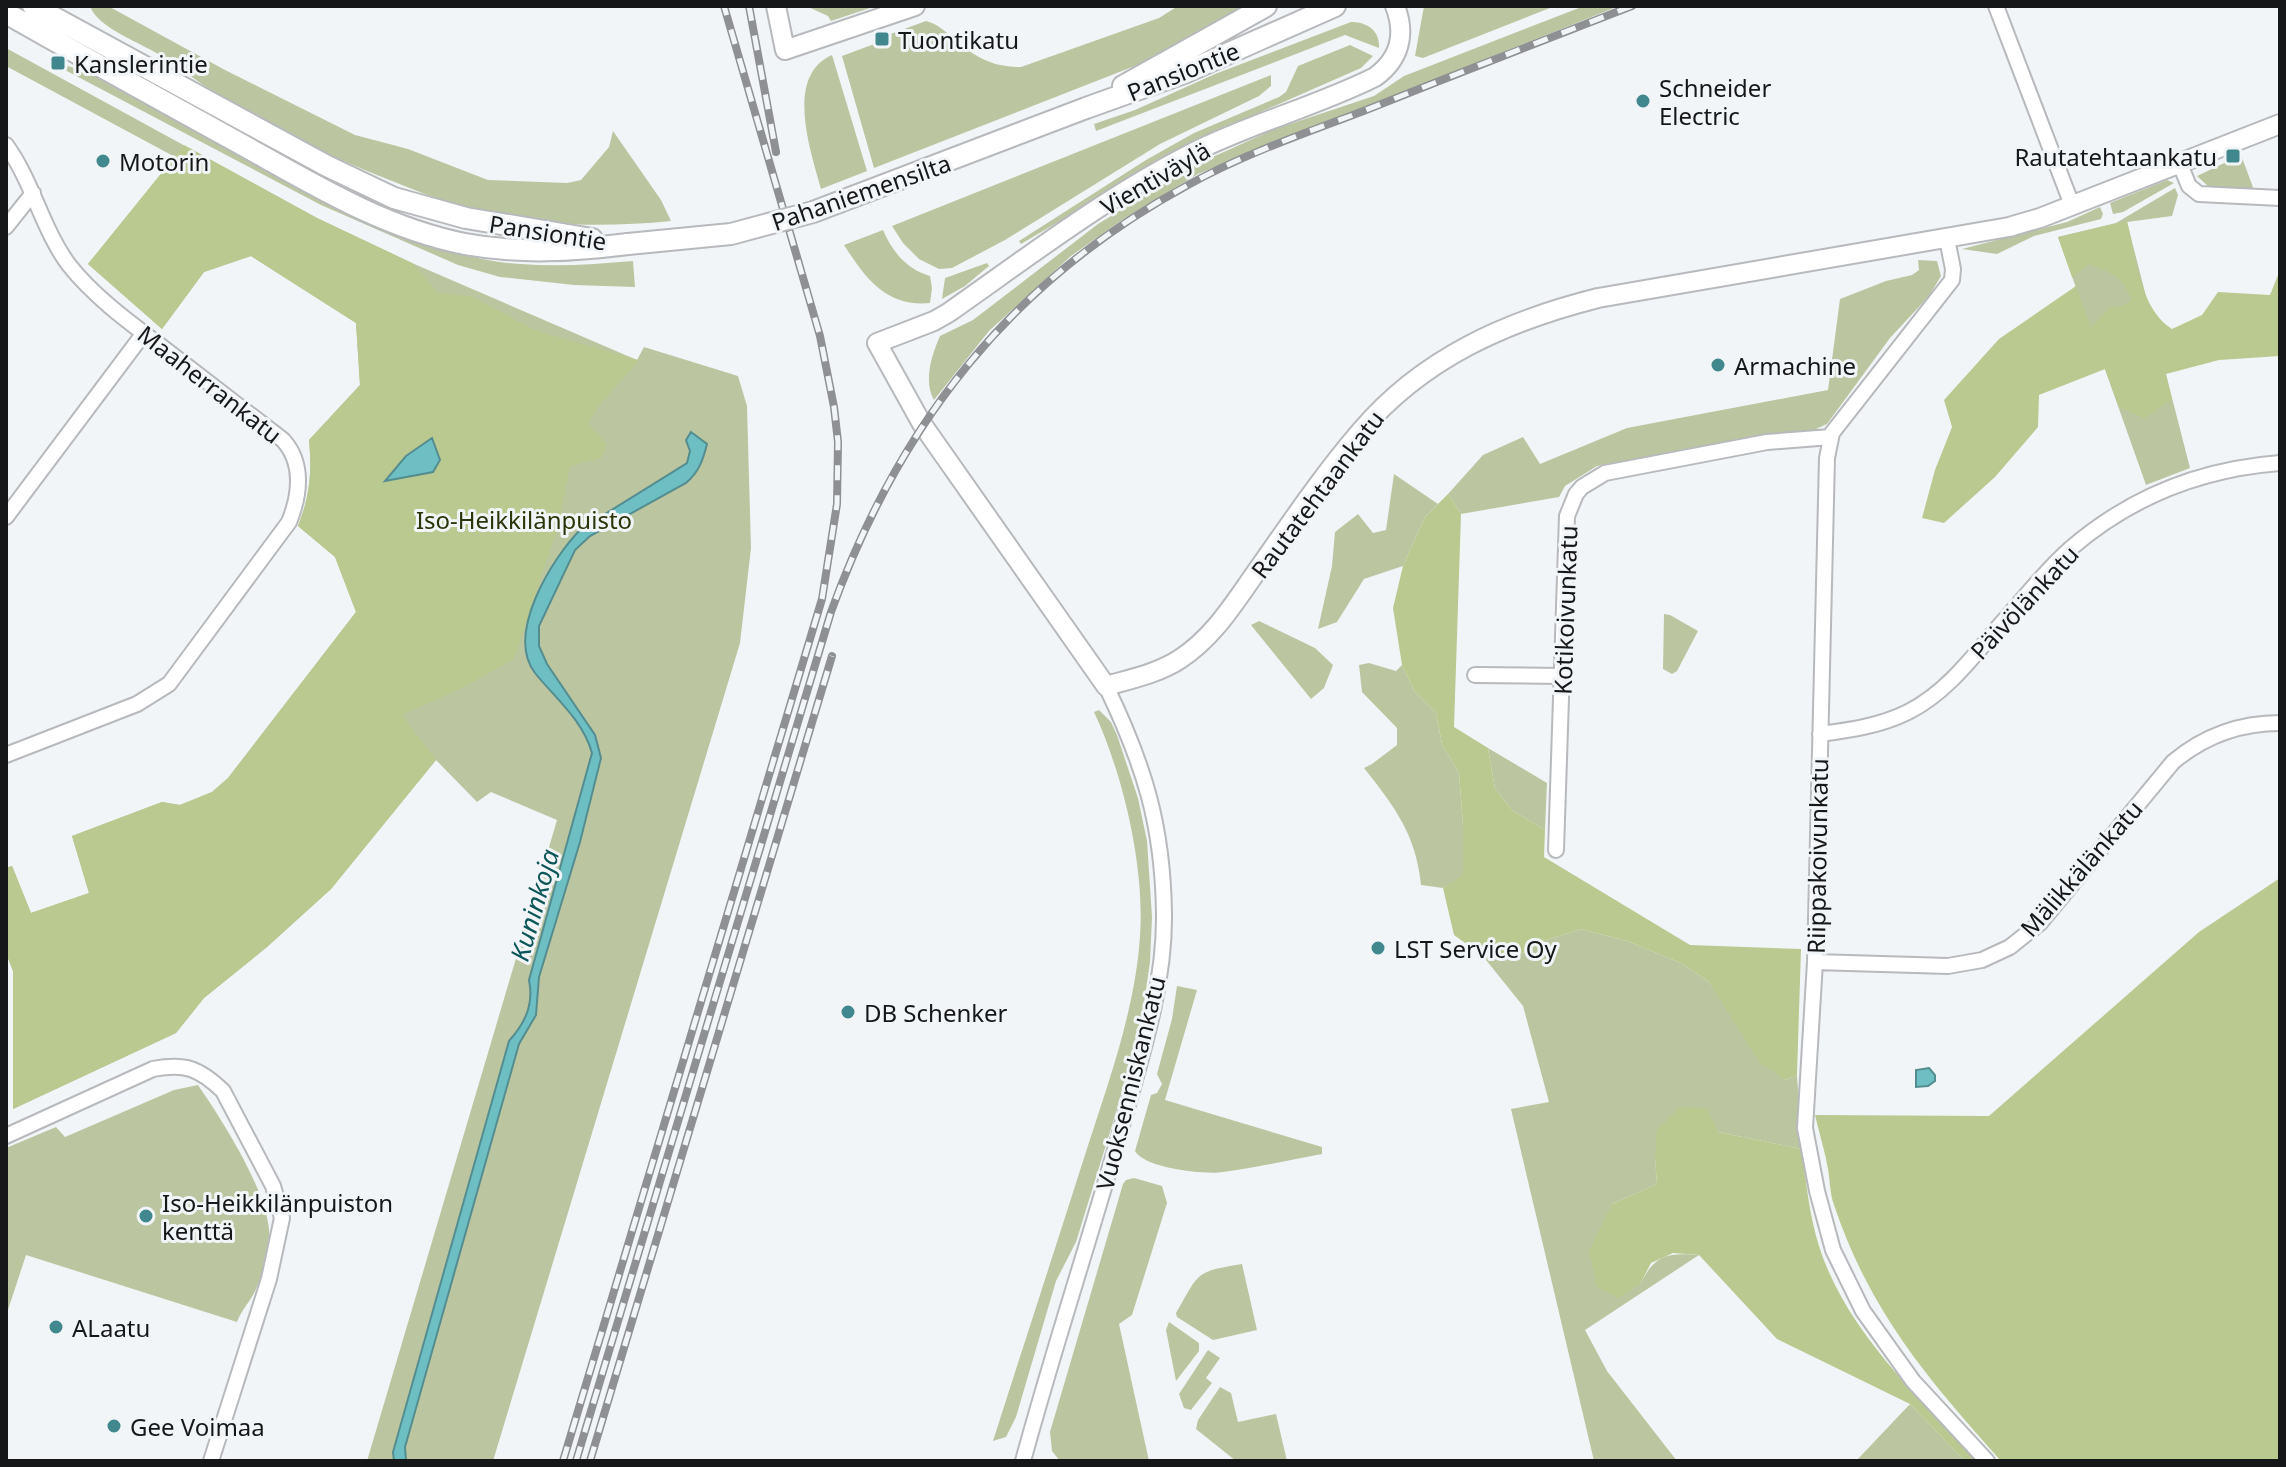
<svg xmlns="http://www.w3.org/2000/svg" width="2286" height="1467" font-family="'Noto Sans',sans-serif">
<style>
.green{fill:#bbc6a0}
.forest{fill:#b9c98f}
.water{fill:#6ebfc3;stroke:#548d90;stroke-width:2}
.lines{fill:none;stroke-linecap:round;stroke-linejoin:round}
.street-casing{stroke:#b7b9bc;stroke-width:18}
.secondary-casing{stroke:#b7b9bc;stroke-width:22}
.primary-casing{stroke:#b7b9bc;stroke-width:24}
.street{stroke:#fff;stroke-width:14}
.secondary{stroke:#fff;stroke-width:18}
.primary{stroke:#fff;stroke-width:20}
.rail-casing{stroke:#8e9093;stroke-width:8}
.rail{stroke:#f2f5f8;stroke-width:5;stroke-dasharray:15;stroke-linecap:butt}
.primary-bridge-casing{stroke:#b7b9bc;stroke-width:24;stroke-linecap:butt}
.primary-bridge{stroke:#fff;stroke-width:20}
.poi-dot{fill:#40888d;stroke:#f2f5f8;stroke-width:3}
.labels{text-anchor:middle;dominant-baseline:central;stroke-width:6;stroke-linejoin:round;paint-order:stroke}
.poi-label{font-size:24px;fill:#161718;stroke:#f2f5f8;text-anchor:start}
.street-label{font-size:24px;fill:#161718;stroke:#f2f5f8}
.park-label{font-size:24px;fill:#2c3509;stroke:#f2f5f8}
.water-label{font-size:26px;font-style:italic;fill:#0c5558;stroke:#f2f5f8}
</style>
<rect width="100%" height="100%" fill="#f2f5f8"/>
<path class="green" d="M90 6H108L225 70 355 135 408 149 488 180 567 183 581 180 609 147 613 131 661 200 671 221C610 227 549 227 489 214 458 207 427 195 397 183 339 160 282 135 228 102 206 88 185 71 163 57 144 44 97 28 90 6Z
M806 6H876L831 21 828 16Z
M1178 6H1243L1150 60 874 168 842 56 885 40V36L926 21C937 24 944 30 953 38 975 57 991 67 1021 67L1159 18Z
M1424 6H1555L1423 58 1415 56Z
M1584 6H1619L1198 174 1122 220 1071 256 989 331 934 400C923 381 932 354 940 336L973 320 1098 224 1195 165 1275 129 1374 96 1404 76Z
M1351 22C1368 22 1380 31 1379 48L1345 35 1096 131 1094 124 1135 110 1215 74Z
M1350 45 1373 56 1361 68 1197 140 1021 244 1019 241 1146 160 1194 133 1279 97 1286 92 1298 66Z
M6 48 317 218 412 263 637 360 644 347 738 376 747 406 751 548 740 643 493 1461H367L557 820 491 792 477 802 436 760 331 889 267 947 204 998 176 1033 13 1109V971L6 953V868L12 866 31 913 89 893 72 836 162 802 180 805 212 792 228 778 356 612 335 557 298 526C310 496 312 472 309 440L360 385 356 323 251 256 204 272 162 329 88 264 175 157 6 66Z
M832 55 867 171 821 189C811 152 784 76 832 55Z
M62 64 101 77 395 233C436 247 478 262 521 264 559 267 596 264 633 261L635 287 574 285 500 277 458 265 321 205 63 69Z
M1271 75V86L1259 96 1160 144 1005 240 952 268 939 269 919 259 903 243 892 226Z
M2241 155 2254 190 2209 187 2197 176Z
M2167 180 2174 183 2123 212 2113 214 2110 203Z
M2175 188 2178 195 2172 216 2127 222 2190 468 2146 485 2058 237 2116 223Z
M2100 207 2103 214 2101 219 2034 236 1997 254 1962 249 2067 222Z
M883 230C892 251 906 269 930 276L932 288 930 303C886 307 866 279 844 245Z
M1918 260 1937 261 1941 276 1929 296 1890 338 1827 424 1814 430 1760 435 1597 466 1565 486 1559 497 1461 514 1448 494 1483 455 1523 437 1540 464 1627 428 1828 390 1840 299 1886 281 1912 275 1919 270Z
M987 263 989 266 965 286 942 299 945 278Z
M1394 474 1438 504 1425 517 1403 566 1364 579 1337 622 1318 629 1332 566 1335 532 1358 514 1373 533 1386 530Z
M1664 614 1670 615 1698 631 1677 671 1672 674 1663 669Z
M1259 621 1315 648 1333 665 1324 688 1311 699 1251 625Z
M1369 663 1396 671 1402 665 1415 692 1436 713 1442 744 1459 773 1463 825V876L1443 888 1421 885C1416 834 1394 806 1364 768L1372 764 1397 745V728L1362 692 1359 665Z
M1099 710 1111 722 1117 735 1138 798 1147 841 1152 917 1150 962 1143 1010 1118 1106 1076 1242 1056 1281 1016 1417 1006 1437 993 1441C1023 1347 1054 1252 1084 1158 1107 1086 1135 1012 1140 936 1145 867 1123 774 1094 712Z
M1488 748 1547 783 1545 830 1513 811 1495 789Z
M1581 929 1627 941 1681 963 1709 982 1730 1013 1786 1080 1797 1075 1802 1149 1718 1132 1655 1158 1657 1184 1612 1204 1640 1284C1656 1254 1667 1253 1699 1255L1585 1330 1607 1371 1677 1461H1594L1511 1109 1549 1102 1523 1006 1482 955 1515 957 1546 940Z
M1177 986 1197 990 1165 1100 1322 1147V1154C1289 1160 1256 1168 1223 1172 1204 1175 1144 1168 1135 1151L1151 1095 1157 1093 1162 1084 1157 1074 1172 1019Z
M198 1085C222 1120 274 1200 269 1241 267 1257 261 1281 253 1295 248 1304 241 1311 237 1322L26 1255 6 1316V1148L56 1127 65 1137 174 1090Z
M1134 1178 1162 1186 1167 1203 1132 1315 1119 1324 1149 1461H1060L1052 1451 1050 1432 1123 1184 1126 1180Z
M1242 1264 1257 1330 1213 1340 1177 1317 1176 1313C1200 1272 1194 1272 1242 1264Z
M1169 1322 1199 1343V1351L1176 1381 1166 1330Z
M1208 1350 1220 1358 1206 1378 1212 1383 1191 1410 1184 1408 1179 1394Z
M1220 1387 1231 1393 1238 1422 1276 1414 1287 1461H1236L1196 1429 1198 1420Z
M1910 1404 1965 1461H1856Z"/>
<path class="forest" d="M184 145 317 218 412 263 437 292 473 297 534 330 638 360C622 384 601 397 588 424L607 444 601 458 570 466 559 523 514 659 462 688 402 715 436 760 331 889 267 947 204 998 176 1033 13 1109V971L6 953V868L12 866 31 913 89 893 72 836 162 802 180 805 212 792 228 778 356 612 335 557 298 526C310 496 312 472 309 440L360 385 356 323 251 256 204 272 162 329 88 264Z
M2127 221C2136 256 2139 308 2172 329L2202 315 2218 292 2270 295 2280 270V356L2219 360 2166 374 2172 400C2159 406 2155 413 2144 418L2119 407 2105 369 2039 395 2038 427 1995 477 1944 523 1922 518 1935 470 1952 427 1944 400 1999 339 2076 286 2091 328 2109 308 2123 306 2131 300C2125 277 2110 272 2089 264L2072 277 2058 237Z
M1448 494 1461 514 1454 727 1488 748 1495 789 1513 811 1545 830 1544 857 1690 945 1801 949 1797 1075 1786 1080 1760 1063 1709 982 1681 963 1627 941 1581 929 1546 940 1515 957 1482 955 1454 935 1443 888 1463 875V825L1459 773 1442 744 1436 713 1415 692 1402 665 1393 608 1403 566 1425 517Z
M2280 878V1461H2001C1928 1379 1870 1312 1834 1205 1830 1194 1830 1181 1828 1169 1825 1151 1819 1133 1815 1115L1989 1116 2199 932Z
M1680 1107 1707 1109 1718 1132 1802 1149C1806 1182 1809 1214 1819 1246 1846 1331 1919 1398 1979 1461H1965L1910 1404 1777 1339 1699 1255 1673 1253 1651 1263 1640 1284 1618 1298 1597 1287 1589 1251 1612 1204 1657 1184 1655 1158 1657 1130Z"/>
<path class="water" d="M691 432 707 444C703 460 699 472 686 483L590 536 575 550 539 626V646L547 664 595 735 601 758 580 842 539 977 536 1015 519 1044 405 1447 406 1461H394L393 1452 509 1041C525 1023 534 1005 529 980L592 753C583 720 555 698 535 673 505 634 552 558 581 529L687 463 690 451 686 440Z
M432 438 440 460 433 472 385 481 406 456Z
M1929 1068 1935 1075V1081L1928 1086 1916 1087V1070Z"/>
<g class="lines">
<defs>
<path id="street" d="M1996 6 2072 205
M6 145C33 182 42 229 69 265 95 298 133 325 166 350 205 380 244 410 283 440 304 463 300 495 289 522L169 684 137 704 6 755
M2179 162 2189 186 2199 194 2280 198
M6 227 33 193
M1947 239 1953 269 1952 280 1832 433 1827 458 1815 962 1805 1128 1817 1191 1833 1250 1863 1311 1913 1381 1987 1461
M6 517 144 333
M1475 675 1563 676
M1820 734C1850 730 1880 726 1908 712 1946 693 1973 657 2000 625 2023 600 2044 572 2070 549 2130 497 2201 469 2280 463
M1556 850 1567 516 1576 494 1582 487 1605 473 1767 442 1831 437
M1815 962 1948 966 1982 960 2010 947 2040 923 2173 762C2204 736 2239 723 2280 723
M6 1136 153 1069C185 1063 199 1068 223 1091L273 1186 282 1218 269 1279 211 1461
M1023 1461C1054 1347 1091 1236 1123 1122 1142 1055 1165 984 1164 914 1163 825 1144 765 1106 686"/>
<path id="secondary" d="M776 6 785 50 915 6
M1395 6C1406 34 1400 59 1375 77 1317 106 1252 123 1194 152 1107 196 1028 257 948 313L934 321 877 343 922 424 1106 686C1131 679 1159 673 1180 659 1211 639 1231 608 1252 578 1286 530 1322 476 1360 432 1422 358 1507 321 1598 298L2009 227 2040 218 2280 124"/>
<path id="primary" d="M33 6 327 166 394 198 466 218 592 239
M6 13C83 57 161 100 239 143 311 183 383 228 465 244 520 254 572 251 628 244
M1123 86 1266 6
M1086 108 1184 73 1335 6"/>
</defs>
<use href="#street" class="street-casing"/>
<use href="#secondary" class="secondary-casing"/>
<use href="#primary" class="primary-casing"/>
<use href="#street" class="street"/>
<use href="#secondary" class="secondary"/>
<use href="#primary" class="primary"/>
<defs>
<path id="rail" d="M749 6 776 152
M563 1461 822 599 837 504 838 442 834 407 820 336 724 6
M576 1461 831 612C899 424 1011 281 1188 185 1242 155 1302 134 1361 112 1451 76 1541 41 1632 6
M590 1461 832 656"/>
</defs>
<use href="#rail" class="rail-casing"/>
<use href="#rail" class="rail"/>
<defs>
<path id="primary-bridge" d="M628 244 731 234 813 212 1086 108"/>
</defs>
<use href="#primary-bridge" class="primary-bridge-casing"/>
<use href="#primary-bridge" class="primary-bridge"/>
</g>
<g class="poi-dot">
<rect x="874" y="31" width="16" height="16" rx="4"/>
<rect x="50" y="55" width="16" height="16" rx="4"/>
<circle cx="1643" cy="101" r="8"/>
<rect x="2225" y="148" width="16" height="16" rx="4"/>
<circle cx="103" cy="161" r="8"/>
<circle cx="1718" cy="365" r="8"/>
<circle cx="1378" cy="948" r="8"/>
<circle cx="848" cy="1012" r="8"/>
<circle cx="146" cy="1216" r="8"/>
<circle cx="56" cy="1327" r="8"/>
<circle cx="114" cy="1426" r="8"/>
</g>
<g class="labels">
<g class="poi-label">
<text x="898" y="39">Tuontikatu</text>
<text x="74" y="63">Kanslerintie</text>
<text x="1659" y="87">Schneider<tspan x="1659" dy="28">Electric</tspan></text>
<text x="2217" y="156" text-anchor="end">Rautatehtaankatu</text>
<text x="119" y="161">Motorin</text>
<text x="1734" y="365">Armachine</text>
<text x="1394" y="948">LST Service Oy</text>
<text x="864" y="1012">DB Schenker</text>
<text x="162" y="1202">Iso-Heikkilänpuiston<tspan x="162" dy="28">kenttä</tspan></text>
<text x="72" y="1327">ALaatu</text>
<text x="130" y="1426">Gee Voimaa</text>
</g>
<g class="street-label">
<text transform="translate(1183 71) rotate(-22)">Pansiontie</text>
<text transform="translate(1155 178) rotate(-30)">Vientiväylä</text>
<text transform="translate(861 192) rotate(-19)">Pahaniemensilta</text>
<text transform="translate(548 232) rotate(9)">Pansiontie</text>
<text transform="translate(210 384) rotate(38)">Maaherrankatu</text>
<text transform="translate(1317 494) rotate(-53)">Rautatehtaankatu</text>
<text transform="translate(2024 602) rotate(-47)">Päivölänkatu</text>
<text transform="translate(1565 610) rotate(-88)">Kotikoivunkatu</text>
<text transform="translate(1817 856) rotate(-89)">Riippakoivunkatu</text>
<text transform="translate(2081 868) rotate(-49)">Mälikkälänkatu</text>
<text transform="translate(1130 1083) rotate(-76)">Vuoksenniskankatu</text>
</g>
<g class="park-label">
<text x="524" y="519">Iso-Heikkilänpuisto</text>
</g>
<g class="water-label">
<text transform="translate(534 905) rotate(-74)">Kuninkoja</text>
</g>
</g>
<rect width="2286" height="1467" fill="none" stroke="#161718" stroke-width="16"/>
</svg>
